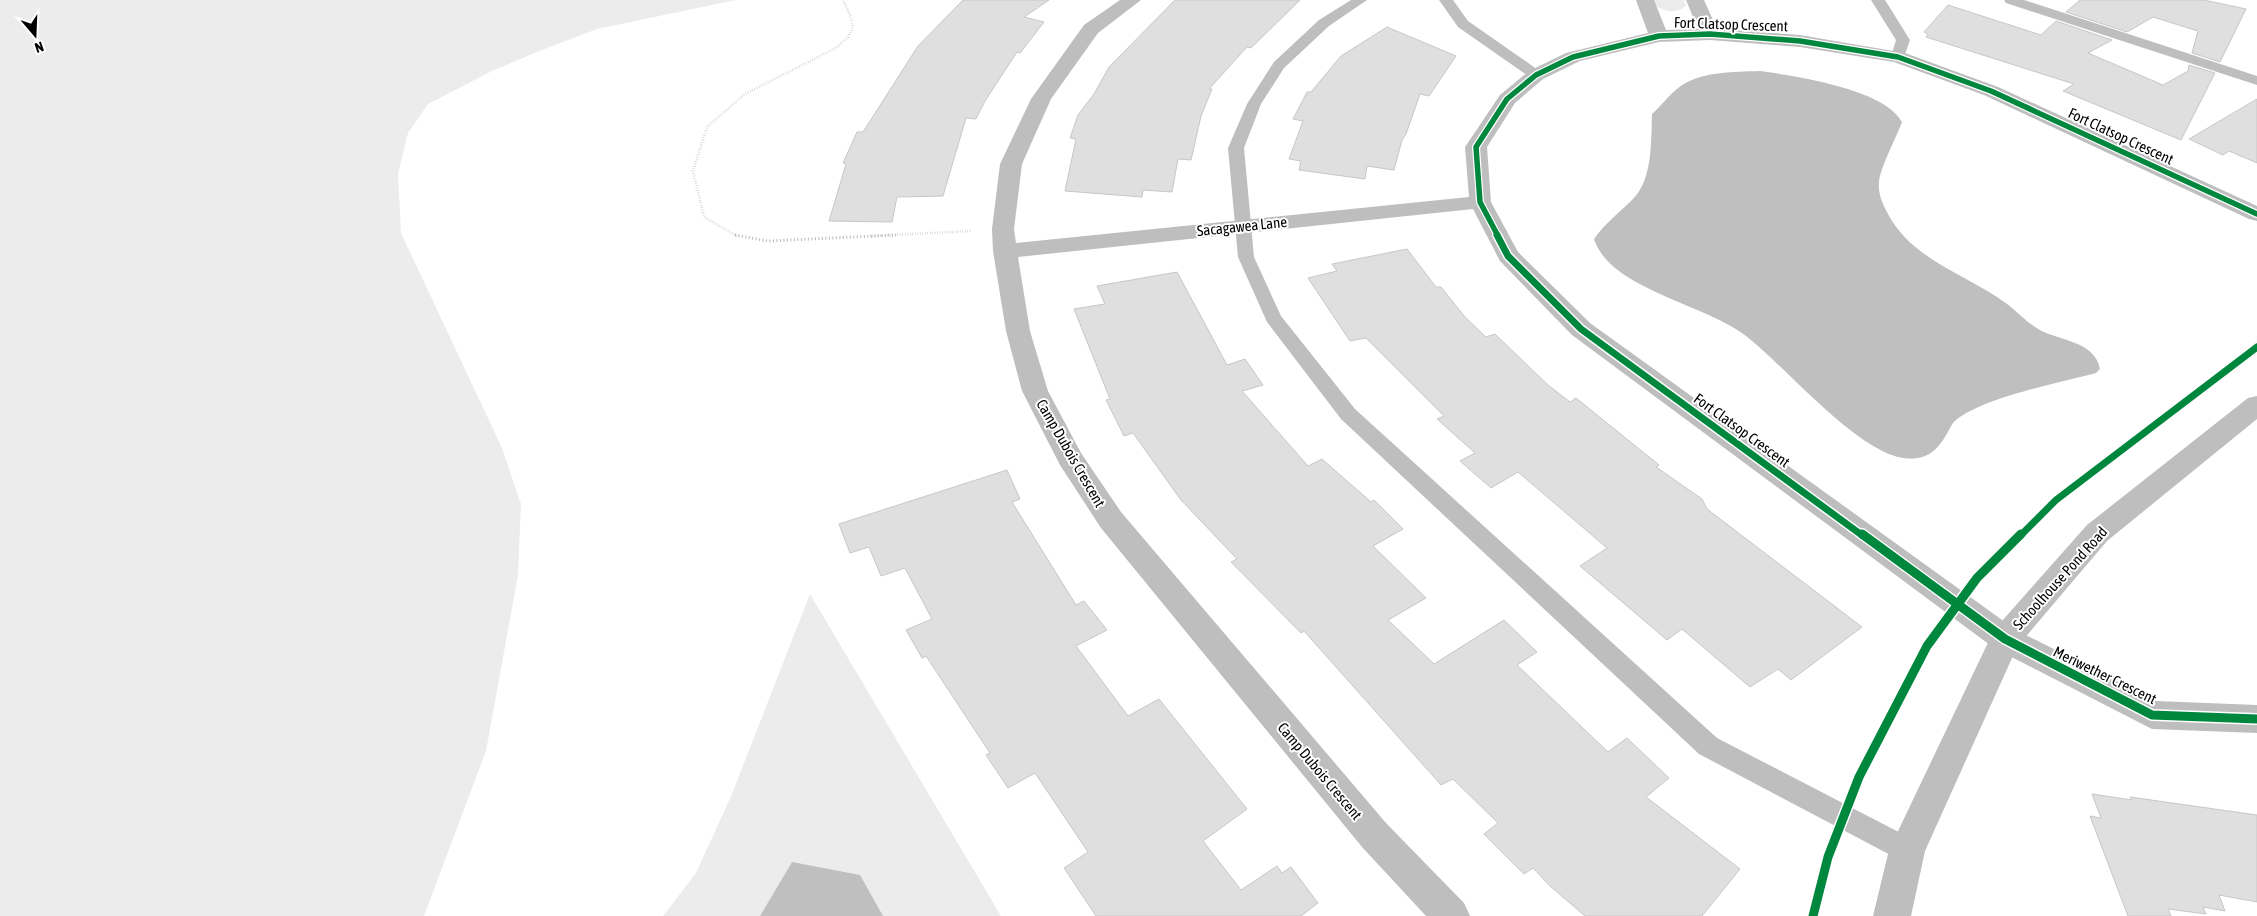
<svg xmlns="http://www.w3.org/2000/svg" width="2257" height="916" font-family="'Asap Condensed',sans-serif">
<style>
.green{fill:#ececec}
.water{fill:#bfbfbf}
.building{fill:#dfdfdf;stroke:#c7c7c7}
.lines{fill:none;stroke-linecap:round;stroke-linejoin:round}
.path-far1{stroke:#b9b9b9;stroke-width:2.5;stroke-dasharray:0.5 2;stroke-linecap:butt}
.path{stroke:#b9b9b9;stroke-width:3;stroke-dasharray:1 2.5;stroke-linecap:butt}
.service{fill:#bebebe;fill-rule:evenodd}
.minor{fill:#bebebe;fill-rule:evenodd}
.tertiary{fill:#bebebe;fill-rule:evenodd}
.cycleway-far2-casing{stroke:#fff;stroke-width:8}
.cycleway-far1-casing{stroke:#fff;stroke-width:10}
.cycleway-casing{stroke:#fff;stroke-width:12}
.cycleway-far2{stroke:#00873e;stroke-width:5.5}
.cycleway-far1{stroke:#00873e;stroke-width:7}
.cycleway{stroke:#00873e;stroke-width:9}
.labels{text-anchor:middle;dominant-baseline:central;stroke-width:4;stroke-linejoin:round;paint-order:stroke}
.street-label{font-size:15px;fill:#000;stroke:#fff}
</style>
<rect width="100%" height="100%" fill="#fff"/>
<path class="green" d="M0 0H736L597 29 542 50 492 71 428 104 408 133 398 174 401 233 502 448 521 504 518 575 486 751 424 916H0Z
M1649 0H1684L1686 6C1675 16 1657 10 1649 0Z
M810 594 1001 916H663L696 873 732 794Z"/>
<path class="water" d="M1760 71C1795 76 1885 89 1902 122 1897 136 1880 168 1879 182 1878 194 1882 203 1888 214 1913 261 1967 274 2007 304 2019 313 2027 323 2040 330 2060 341 2095 341 2100 369L2096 373C2059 383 1985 397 1956 420 1953 422 1950 428 1948 432 1937 451 1927 461 1903 458 1856 451 1785 366 1746 336 1705 304 1610 289 1594 239 1606 222 1618 214 1632 200 1653 180 1651 141 1652 114 1661 106 1668 96 1677 89 1698 71 1733 72 1760 71Z
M792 862 860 875 883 916H760Z"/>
<path class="building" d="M963 0H1049L1024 17 1044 22 1020 53 1017 52 985 101 976 119 966 118 943 196 897 197 892 222 829 221 846 164 843 163 857 132H863L918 46Z
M1175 0H1300L1251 48 1247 47 1209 89H1212L1201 116 1191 160 1178 159 1172 192 1143 190 1142 197 1065 191 1076 139 1070 138 1078 115 1094 94 1109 67Z
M2080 0H2204L2246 9 2220 62 2192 53 2198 31 2153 17 2127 32 2066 12Z
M1948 5 2041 35 2056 21 2112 40 2088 53 2163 85 2188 71 2189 65 2215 73 2181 140 2063 91 2074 84 1926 37 1928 34 1924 32Z
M1387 27 1456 56 1429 96 1420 94 1406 134 1402 140 1394 170 1367 166 1365 179 1299 170 1301 161 1289 159 1303 121 1293 119 1307 92H1311L1341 56Z
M2257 99V163L2229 151 2223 155 2189 139Z
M1407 249 1436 287H1441L1465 317 1486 337 1495 334 1548 385 1570 402 1576 398 1659 465 1656 467 1702 499 1707 509 1862 627 1791 680 1778 669 1750 687 1682 629 1667 640 1580 566 1607 548 1518 472 1491 488 1460 461 1475 453 1437 419 1444 416 1366 338 1350 341 1308 278 1337 271 1332 264Z
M1177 272 1227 365 1245 359 1263 385 1242 391 1308 466 1322 459 1371 502 1374 500 1403 529 1373 546 1426 598 1388 620 1434 664 1504 620 1537 652 1517 665 1608 752 1627 738 1669 778 1646 797 1740 869 1702 916H1585L1550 886 1533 868 1524 874 1484 834 1498 823 1453 779 1441 785 1304 631 1301 633 1231 562 1237 559 1181 500 1133 433 1124 436 1106 400 1110 399 1074 309 1105 304 1097 286Z
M1007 470 1020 499 1012 502 1076 605 1084 601 1107 630 1076 646 1128 716 1159 699 1247 809 1203 841 1241 890 1277 866 1282 873 1291 867 1318 903 1301 916H1096L1064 868 1088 852 1035 773 1008 788 986 755 990 753 926 656 922 658 906 630 932 619 905 568 881 576 869 547 850 553 839 524Z
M2092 794 2132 800 2130 797 2257 815V902L2219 895 2225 911 2203 907 2206 914 2168 909 2171 916H2128L2090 816 2101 818Z"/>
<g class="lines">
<path class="path-far1" d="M737 236 704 217 693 171 707 127 745 94 836 48 848 37 853 27 850 15 843 0
M870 236 972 231"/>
<path class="path" d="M735 235 768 241 896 235"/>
<path class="service" d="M1351 0H1367L1329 26 1284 68 1261 104 1244 148 1254 257 1281 316 1355 409 1717 738 1916 841 1920 850 1916 859 1907 862 1898 859 1699 754 1341 419 1267 322 1238 257 1228 148 1247 104 1274 62 1319 20Z
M1439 0H1453L1468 21 1541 72 1543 75 1541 78H1531L1458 27Z
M1871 0H1885L1910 40 1903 60 1898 61 1891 57 1896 40Z
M2004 0H2024L2257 76V85L2006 3Z"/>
<path class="minor" d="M1120 0H1141L1098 33 1051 99 1022 164 1014 229 1016 243 1469 197 1465 147 1500 95 1529 71 1566 53 1648 33 1636 0H1654L1666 30 1698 29 1686 0H1704L1717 29 1800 35 1905 53 1998 87 2257 206V221L2249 219 1984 95 1894 62 1800 47 1710 40 1659 42 1580 61 1543 79 1515 103 1487 147 1491 202 1518 252 1590 323 2016 630 2156 701 2257 705V733L2152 729 1994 648 1572 335 1500 261 1473 209 1018 257 1030 331 1048 391 1081 453 1121 512 1386 823 1464 903 1470 916H1426L1362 847 1101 528 1060 465 1022 391 1006 331 993 251 992 229 1000 164 1031 99 1084 25Z"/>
<path class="tertiary" d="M2257 396V419L2107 541 2017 647 1925 851 1911 916H1873L1889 850 1994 630 2087 525 2248 398Z"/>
<defs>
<path id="cycleway-far2" d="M1498 236 1480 202 1476 147 1507 99 1536 75 1573 57 1659 36 1710 34 1800 41 1898 57 1991 91 2257 214"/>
<path id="cycleway-far1" d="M1497 235 1508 256 1581 329 1863 536
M2020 536 2056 500 2257 347"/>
<path id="cycleway" d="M1862 534 2005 639 2152 715 2257 719
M1813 916 1828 857 1859 777 1927 646 1977 578 2021 534"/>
</defs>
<use href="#cycleway-far2" class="cycleway-far2-casing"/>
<use href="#cycleway-far1" class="cycleway-far1-casing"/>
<use href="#cycleway" class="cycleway-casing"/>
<use href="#cycleway-far2" class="cycleway-far2"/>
<use href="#cycleway-far1" class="cycleway-far1"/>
<use href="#cycleway" class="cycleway"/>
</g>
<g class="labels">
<g class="street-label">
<text transform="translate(1731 24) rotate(2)">Fort Clatsop Crescent</text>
<text transform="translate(2121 136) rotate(25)">Fort Clatsop Crescent</text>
<text transform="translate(1242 226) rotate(-6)">Sacagawea Lane</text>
<text transform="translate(1742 430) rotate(36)">Fort Clatsop Crescent</text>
<text transform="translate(1071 453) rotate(60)">Camp Dubois Crescent</text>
<text transform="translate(2060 578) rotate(-48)">Schoolhouse Pond Road</text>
<text transform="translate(2105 675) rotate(26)">Meriwether Crescent</text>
<text transform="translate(1320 771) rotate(50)">Camp Dubois Crescent</text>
</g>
</g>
<g transform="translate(35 35) rotate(161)" stroke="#ffffff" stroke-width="4" paint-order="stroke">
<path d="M0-4L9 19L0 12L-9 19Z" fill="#000000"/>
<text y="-8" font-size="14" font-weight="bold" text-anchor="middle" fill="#000000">N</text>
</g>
</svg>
